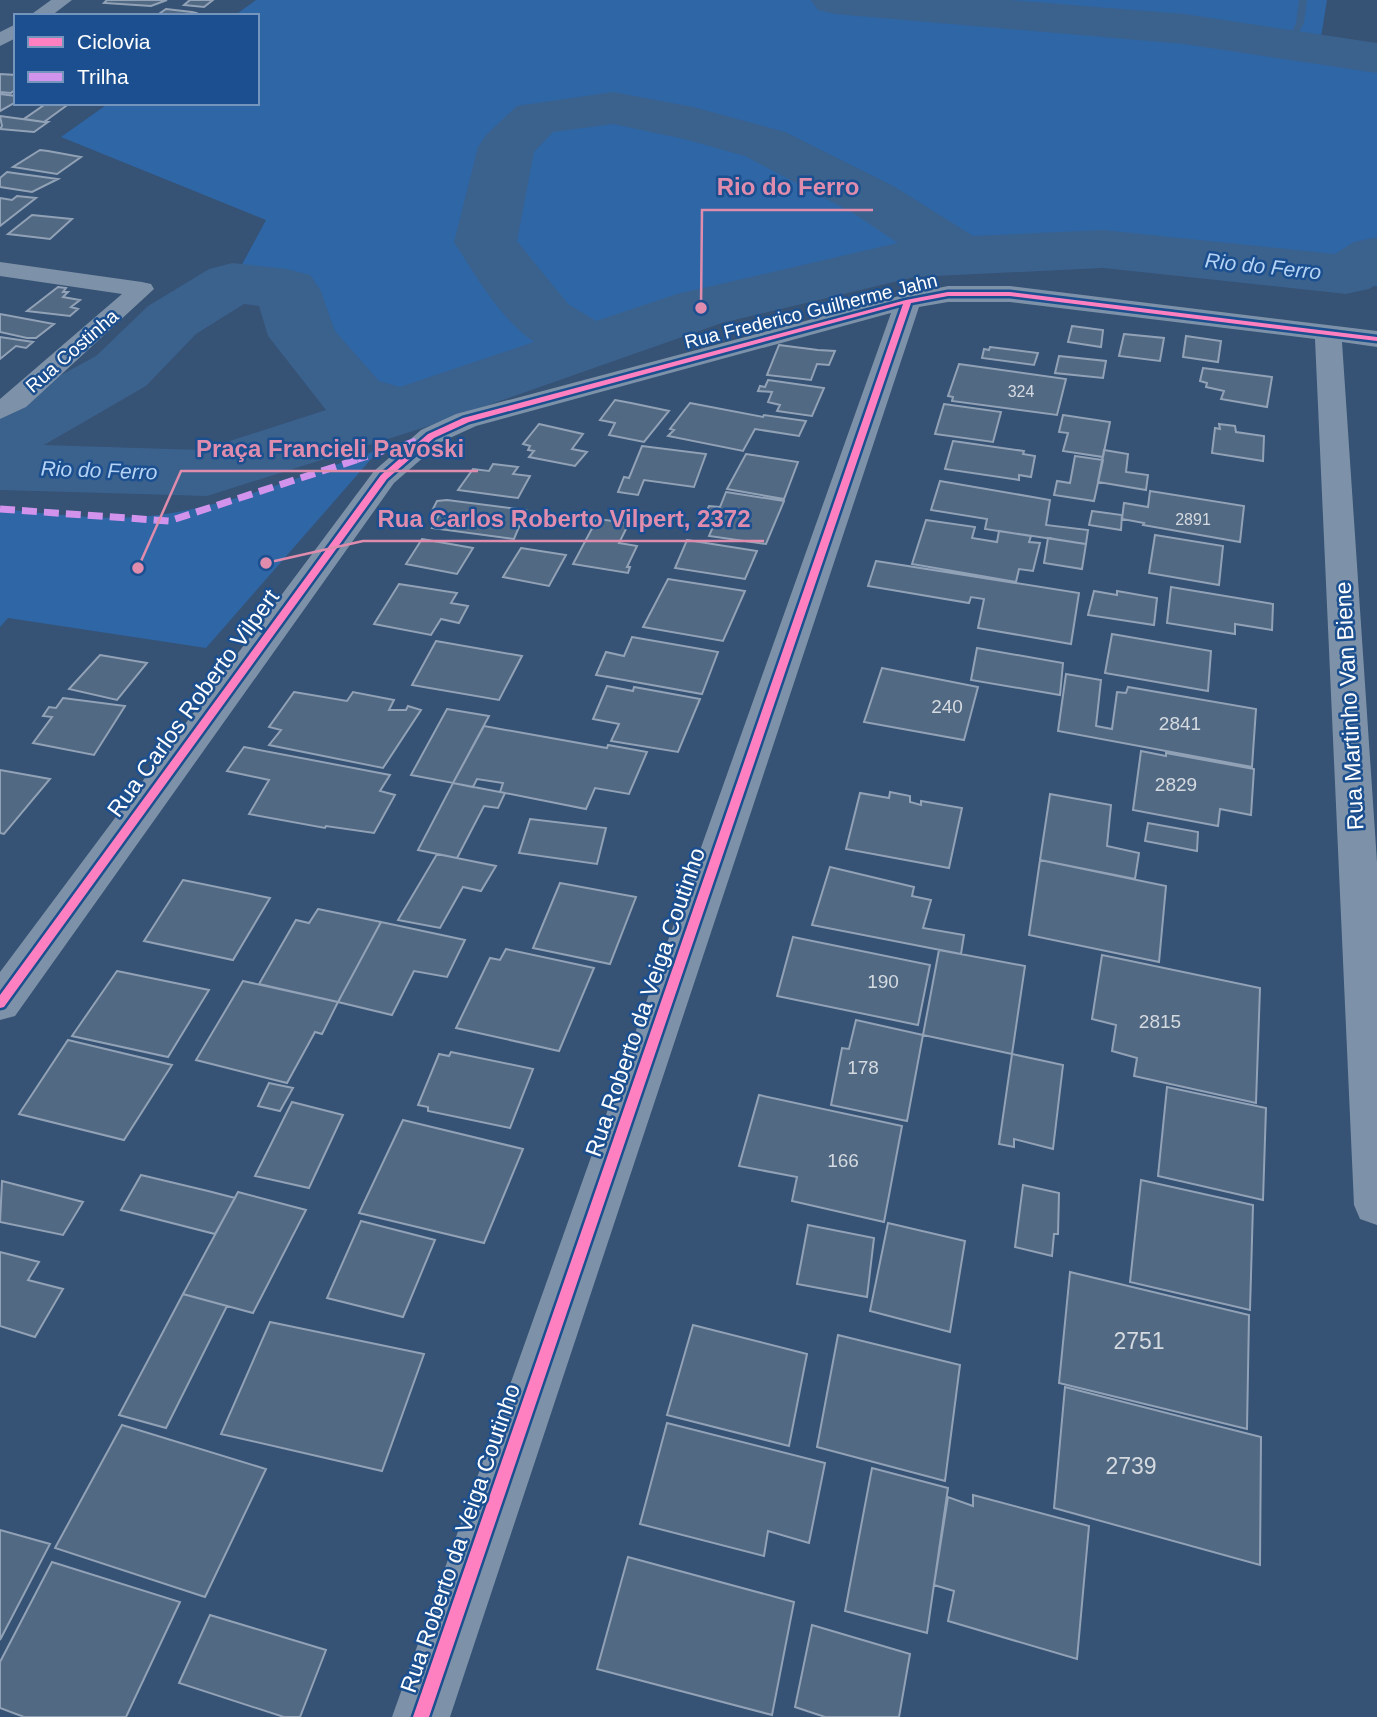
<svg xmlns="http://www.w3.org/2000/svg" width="1377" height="1717" font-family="Arial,sans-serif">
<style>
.green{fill:#2f66a5}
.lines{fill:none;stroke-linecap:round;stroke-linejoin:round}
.stream{fill:#3b618d;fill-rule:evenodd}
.river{fill:#3b618d;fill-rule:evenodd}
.building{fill:#526984;stroke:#92a2b6;stroke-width:2}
.minor{fill:#7d92a8;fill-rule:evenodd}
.quiet-far1{stroke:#d193ec;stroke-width:6;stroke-dasharray:11 6;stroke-linecap:butt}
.quiet{stroke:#d193ec;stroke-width:7;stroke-dasharray:15 7;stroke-linecap:butt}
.cycleway-casing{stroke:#1b4f8f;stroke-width:5}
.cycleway{fill:#ff80c0;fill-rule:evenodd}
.labels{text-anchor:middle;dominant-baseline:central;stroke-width:5;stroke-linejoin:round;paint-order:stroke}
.far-number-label{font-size:16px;fill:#d4dae0}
.far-street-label{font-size:19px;fill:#fff;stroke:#1b4f8f}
.number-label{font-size:19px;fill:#d4dae0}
.far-water-label{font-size:21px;font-style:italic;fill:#b5d3f5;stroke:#1b4f8f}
.street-label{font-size:23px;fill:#fff;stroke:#1b4f8f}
.near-number-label{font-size:23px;fill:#d4dae0}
.leader{fill:none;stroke:#e08cad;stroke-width:2.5}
.callout-dot{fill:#e08cad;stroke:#1b4f8f;stroke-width:2.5}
.callout-label{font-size:24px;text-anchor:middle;font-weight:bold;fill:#e08cad;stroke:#1b4f8f;stroke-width:5;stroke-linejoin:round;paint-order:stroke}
</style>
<rect width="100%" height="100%" fill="#365274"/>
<path class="green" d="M256 0H1327L1320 43 1377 52V286L1122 252 915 258 701 308 451 394 353 396 302 336 287 289 232 283 266 220 61 137 109 103H257V16H234Z
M379 450 206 648 8 618 0 627V509C46 513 92 520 138 517 216 512 305 474 379 450Z"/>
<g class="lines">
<path class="stream" d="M1299 0H1307L1304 23 1291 47H1285L1296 23Z"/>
<path class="river" d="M811 0H1010L1184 14 1377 43V73L1184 44 835 14 818 10Z
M613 92 693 107 785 132 895 187 973 236 1103 230 1335 254 1354 242 1377 237V284L1369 289 1346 294 1103 268 915 277 722 323 429 426 207 496 0 490V408L96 356 148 306 209 269 232 263 287 269 310 275 320 289 335 331 379 381 400 387 534 342C499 318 477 277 454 242L478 147 486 135 517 106ZM613 124 684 139 745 156 853 213 898 243 677 294 596 321 568 304 517 241 534 152 553 132ZM244 304 259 306 268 336 326 410 202 450 44 445 146 386 196 334Z"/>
</g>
<path class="building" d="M107 0H167L151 6 104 3Z
M190 0H213L204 7 184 5Z
M166 9 192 12 196 13 192 16H156Z
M0 74 16 75V89L11 93 0 92Z
M0 94 16 96V102L0 111Z
M47 103H70L44 122 24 119Z
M0 116 44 122H48L34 132 0 129 2 126Z
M40 150 48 151 81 157 57 174 13 167Z
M7 172 21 174 58 179 32 192 0 187V178Z
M17 196 36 198 0 226V198L12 200Z
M32 215 72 219 50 239 8 234Z
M58 287 66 288 63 292H68L63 297 80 300 71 307 78 309 70 316 27 311Z
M0 314 54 324 36 338H27L0 332Z
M1072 326 1103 330 1101 347 1068 342Z
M1124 334 1164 338 1160 361 1119 356Z
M1186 336 1221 341 1218 362 1183 357Z
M0 337 33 342 26 348 16 346 0 359Z
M779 345 818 350 835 351 829 365 817 364 811 380 767 375Z
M990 347 1038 353 1034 365 982 358 984 349 989 350Z
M1059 356 1106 361 1103 378 1055 373Z
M959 364 1066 379 1057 415 952 401 953 397 948 396Z
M1203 368 1272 377 1267 407 1221 399 1224 391 1206 387 1207 383 1200 381Z
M768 380 824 388 812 416 777 411 780 405 768 402 772 392 758 391 760 386 765 387Z
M615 400 631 403 669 411 644 442 609 435 615 423 600 420Z
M690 403 763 417 764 415 806 421 799 436 755 429 743 451 668 436 674 430 670 429Z
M944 404 1001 412 993 442 935 434Z
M1063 415 1110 422 1103 457 1063 451 1068 433 1059 432Z
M539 424 583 434 572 449 587 452 575 466 529 457 534 451 528 450 530 446 523 444Z
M1219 424 1235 426 1236 432 1264 436 1263 461 1212 453 1215 428 1220 429Z
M953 441 1024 451 1023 454 1035 456 1031 477 1019 475V480L945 469Z
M642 446 706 454 694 487 644 480 638 495 618 492 624 477 629 478Z
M1104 450 1128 454 1126 472 1148 475 1146 490 1098 482Z
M746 454 798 462 784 499 727 489Z
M1075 456 1103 460 1094 501 1054 495 1057 481 1070 483Z
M493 464 518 467 513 474 530 476 518 498 458 490 473 469 489 471Z
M940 481 1050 500 1046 525 1088 530 1086 544 985 529 987 519 931 510Z
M1150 491 1244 506 1240 542 1143 525 1144 523 1122 519 1124 503 1148 507Z
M726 492 784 501 766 544 709 536 715 522 702 520 709 506 720 507Z
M447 500 526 510 514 539 432 528 439 515 431 513 437 501Z
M1092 511 1122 515 1121 530 1089 525Z
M597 519 629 523 619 543 637 546 627 567H630L628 573 573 564Z
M926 520 975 527 972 538 997 542 999 531 1031 536 1029 542 1040 543 1033 571 1019 569 1016 582 912 564Z
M1155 535 1223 546 1219 585 1149 573Z
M1048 538 1086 544 1082 569 1044 563Z
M422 539 473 548 457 574 406 564Z
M687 540 757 551 745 579 675 568Z
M521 548 566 555 549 586 503 577Z
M876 561 1079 593 1071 644 978 628 984 599 971 597 969 603 868 586Z
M668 579 745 591 723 641 643 627Z
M399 584 457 593 451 603 468 606 459 623 441 619 431 635 374 624Z
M1171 587 1273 604 1272 630 1235 624V634L1167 623Z
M1094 591 1117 595V591L1157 598 1154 625 1088 615Z
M1112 634 1211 651 1208 691 1105 673Z
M632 637 718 652 702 694 596 675 606 652 624 656Z
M436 641 522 656 499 700 412 685Z
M977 648 1063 663 1060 695 971 680Z
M100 655 147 663 117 700 69 689Z
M882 668 978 687 964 740 864 722Z
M1066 674 1101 680 1096 726 1112 729 1117 692 1126 693 1128 687 1256 709 1252 767 1058 731Z
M607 686 633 691 634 687 700 699 678 752 611 741 619 724 593 719Z
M294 692 347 701 353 692 394 700 389 710H406L408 706 421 710 383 768 269 745 281 730 269 727Z
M63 698 125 706 94 755 33 743 52 717 43 716 49 707 56 708Z
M447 709 489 716 453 783 411 775Z
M484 726 607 748 608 745 647 752 629 794 595 788 586 809 500 792 503 783 477 779 473 787 453 783Z
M244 747 390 775 380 791 395 795 374 833 326 826 325 828 249 814 269 780 227 771Z
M1141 751 1166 756V753L1254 769 1251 815 1220 809 1218 826 1133 810Z
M0 770 50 779 4 834 0 833Z
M453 783 505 793 498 808 484 806 457 858 418 850Z
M890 792 910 796V802L921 805V801L962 808 949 868 846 849 860 793 889 798Z
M1050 794 1111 805 1107 846 1139 853 1135 879 1040 860Z
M530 819 606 828 597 864 519 853Z
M1148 823 1198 832 1197 851 1145 841Z
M437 854 496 866 481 891 463 887 440 928 398 920Z
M1040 860 1166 886 1159 962 1029 935Z
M830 867 914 887 912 896 931 900 923 928 964 935 961 954 812 925Z
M183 880 270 898 233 960 144 941Z
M560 883 636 897 610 964 533 948Z
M318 909 381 922 338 1002 259 984 296 920 309 923Z
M381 922 465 940 447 977 414 971 392 1015 338 1002Z
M793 937 930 965 918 1025 777 996Z
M506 949 594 968 559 1051 456 1028 490 958 500 960Z
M939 950 1025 966 1012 1054 923 1035Z
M1102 955 1260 988 1256 1103 1134 1076 1137 1058 1112 1051 1116 1025 1092 1019Z
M117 971 209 990 168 1057 72 1036Z
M243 981 338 1002 322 1034 315 1032 287 1083 196 1060Z
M856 1020 923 1035 907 1121 831 1105 842 1048 849 1049Z
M68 1040 172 1065 124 1140 19 1114Z
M451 1052 533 1069 510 1128 428 1111V1107L418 1105 439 1054 449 1056Z
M1012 1054 1063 1065 1053 1149 1014 1139V1147L999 1144Z
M269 1083 293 1088 280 1111 258 1106Z
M1167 1087 1266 1108 1263 1200 1158 1176Z
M759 1095 902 1126 884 1222 792 1201 797 1177 739 1166Z
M292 1102 343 1115 309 1188 255 1176Z
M403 1120 523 1149 484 1243 359 1213Z
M141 1175 208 1191 235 1198 215 1234 121 1210Z
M1141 1180 1253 1205 1250 1310 1130 1282Z
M2 1181 83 1202 63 1235 0 1222Z
M1023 1185 1059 1193 1058 1234H1054L1052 1256 1015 1247Z
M238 1192 306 1210 253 1313 183 1294Z
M361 1221 435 1240 403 1317 327 1298Z
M888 1223 965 1241 950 1332 870 1311Z
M808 1225 874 1238 867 1297 797 1284Z
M0 1252 39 1262 28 1280 63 1289 35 1337 0 1326Z
M1070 1272 1249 1315 1247 1429 1059 1383Z
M183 1294 227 1306 166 1428 119 1415Z
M270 1322 424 1354 382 1471 221 1434Z
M693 1325 807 1354 789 1446 667 1415Z
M838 1335 960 1365 945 1481 817 1447Z
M1065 1387 1261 1437 1260 1565 1054 1508Z
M667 1423 825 1463 809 1543 768 1531 764 1556 640 1524Z
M122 1425 266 1469 205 1597 55 1548Z
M872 1468 948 1488 927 1633 845 1611Z
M973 1495 1089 1526 1077 1659 948 1621 954 1591 934 1585 948 1497 973 1506Z
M0 1530 50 1544 0 1640Z
M628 1557 794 1602 772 1715 597 1669Z
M52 1562 180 1602 126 1717H24L0 1708V1662Z
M210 1615 326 1650 300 1717H284L179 1683Z
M812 1625 910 1654 899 1717H825L795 1707Z"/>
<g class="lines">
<path class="minor" d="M51 0H72L51 16H29Z
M16 24V38L0 46V32Z
M0 262 142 282 151 284 154 289 26 407 0 419V399L122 294 0 276Z
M948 286H1010L1377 331V347L1342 342 1377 862V1225L1360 1219 1354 1205 1315 339 1010 302H948L919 307 450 1717H392L891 313 476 426 441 442 394 483 15 1016 0 1020V972L374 471 421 430 456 414 899 296Z"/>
<path class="quiet-far1" d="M357 460 421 439"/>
<path class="quiet" d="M0 509 169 521 362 458"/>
<defs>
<path id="cycleway" d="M948 292H1010L1377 337V341L1010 296H948L911 303 429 1717H413L903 304 469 422 434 438 387 479 4 1007 0 1008V995L381 475 428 434 463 418 906 300Z"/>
</defs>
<use href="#cycleway" class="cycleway-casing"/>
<use href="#cycleway" class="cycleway"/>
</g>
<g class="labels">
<g class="far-number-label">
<text x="1021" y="391">324</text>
<text x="1193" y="519">2891</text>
</g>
<g class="far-street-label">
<text transform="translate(811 311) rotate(-14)">Rua Frederico Guilherme Jahn</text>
<text transform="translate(72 351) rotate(-41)">Rua Costinha</text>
</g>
<g class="number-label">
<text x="947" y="706">240</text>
<text x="1180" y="723">2841</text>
<text x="1176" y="784">2829</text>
<text x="883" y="981">190</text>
<text x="1160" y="1021">2815</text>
<text x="863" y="1067">178</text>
<text x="843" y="1160">166</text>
</g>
<g class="far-water-label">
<text transform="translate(1263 266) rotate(6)">Rio do Ferro</text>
<text transform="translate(99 470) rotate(2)">Rio do Ferro</text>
</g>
<g class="street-label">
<text transform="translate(193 703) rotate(-54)">Rua Carlos Roberto Vilpert</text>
<text transform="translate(1349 706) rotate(-93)">Rua Martinho Van Biene</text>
<text transform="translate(645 1002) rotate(-71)">Rua Roberto da Veiga Coutinho</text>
<text transform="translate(460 1538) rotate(-71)">Rua Roberto da Veiga Coutinho</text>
</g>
<g class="near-number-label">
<text x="1139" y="1341">2751</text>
<text x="1131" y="1466">2739</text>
</g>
</g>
<path class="leader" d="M701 308L702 210H873M138 568L181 471H478M266 563L363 541H764"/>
<g class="callout-dot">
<circle cx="701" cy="308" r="7"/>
<circle cx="138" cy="568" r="7"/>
<circle cx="266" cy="563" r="7"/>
</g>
<g class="callout-label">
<text x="788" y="195">Rio do Ferro</text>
<text x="330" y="457">Praça Francieli Pavoski</text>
<text x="564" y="527">Rua Carlos Roberto Vilpert, 2372</text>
</g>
<rect x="14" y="14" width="245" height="91" fill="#1b4f8f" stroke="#7695bc" stroke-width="2"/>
<rect x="28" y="37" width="35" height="10" fill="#ff80c0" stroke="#7695bc" stroke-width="2"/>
<text x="77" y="49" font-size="21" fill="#ffffff">Ciclovia</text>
<rect x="28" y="72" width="35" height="10" fill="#d193ec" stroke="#7695bc" stroke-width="2"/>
<text x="77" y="84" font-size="21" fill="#ffffff">Trilha</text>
</svg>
